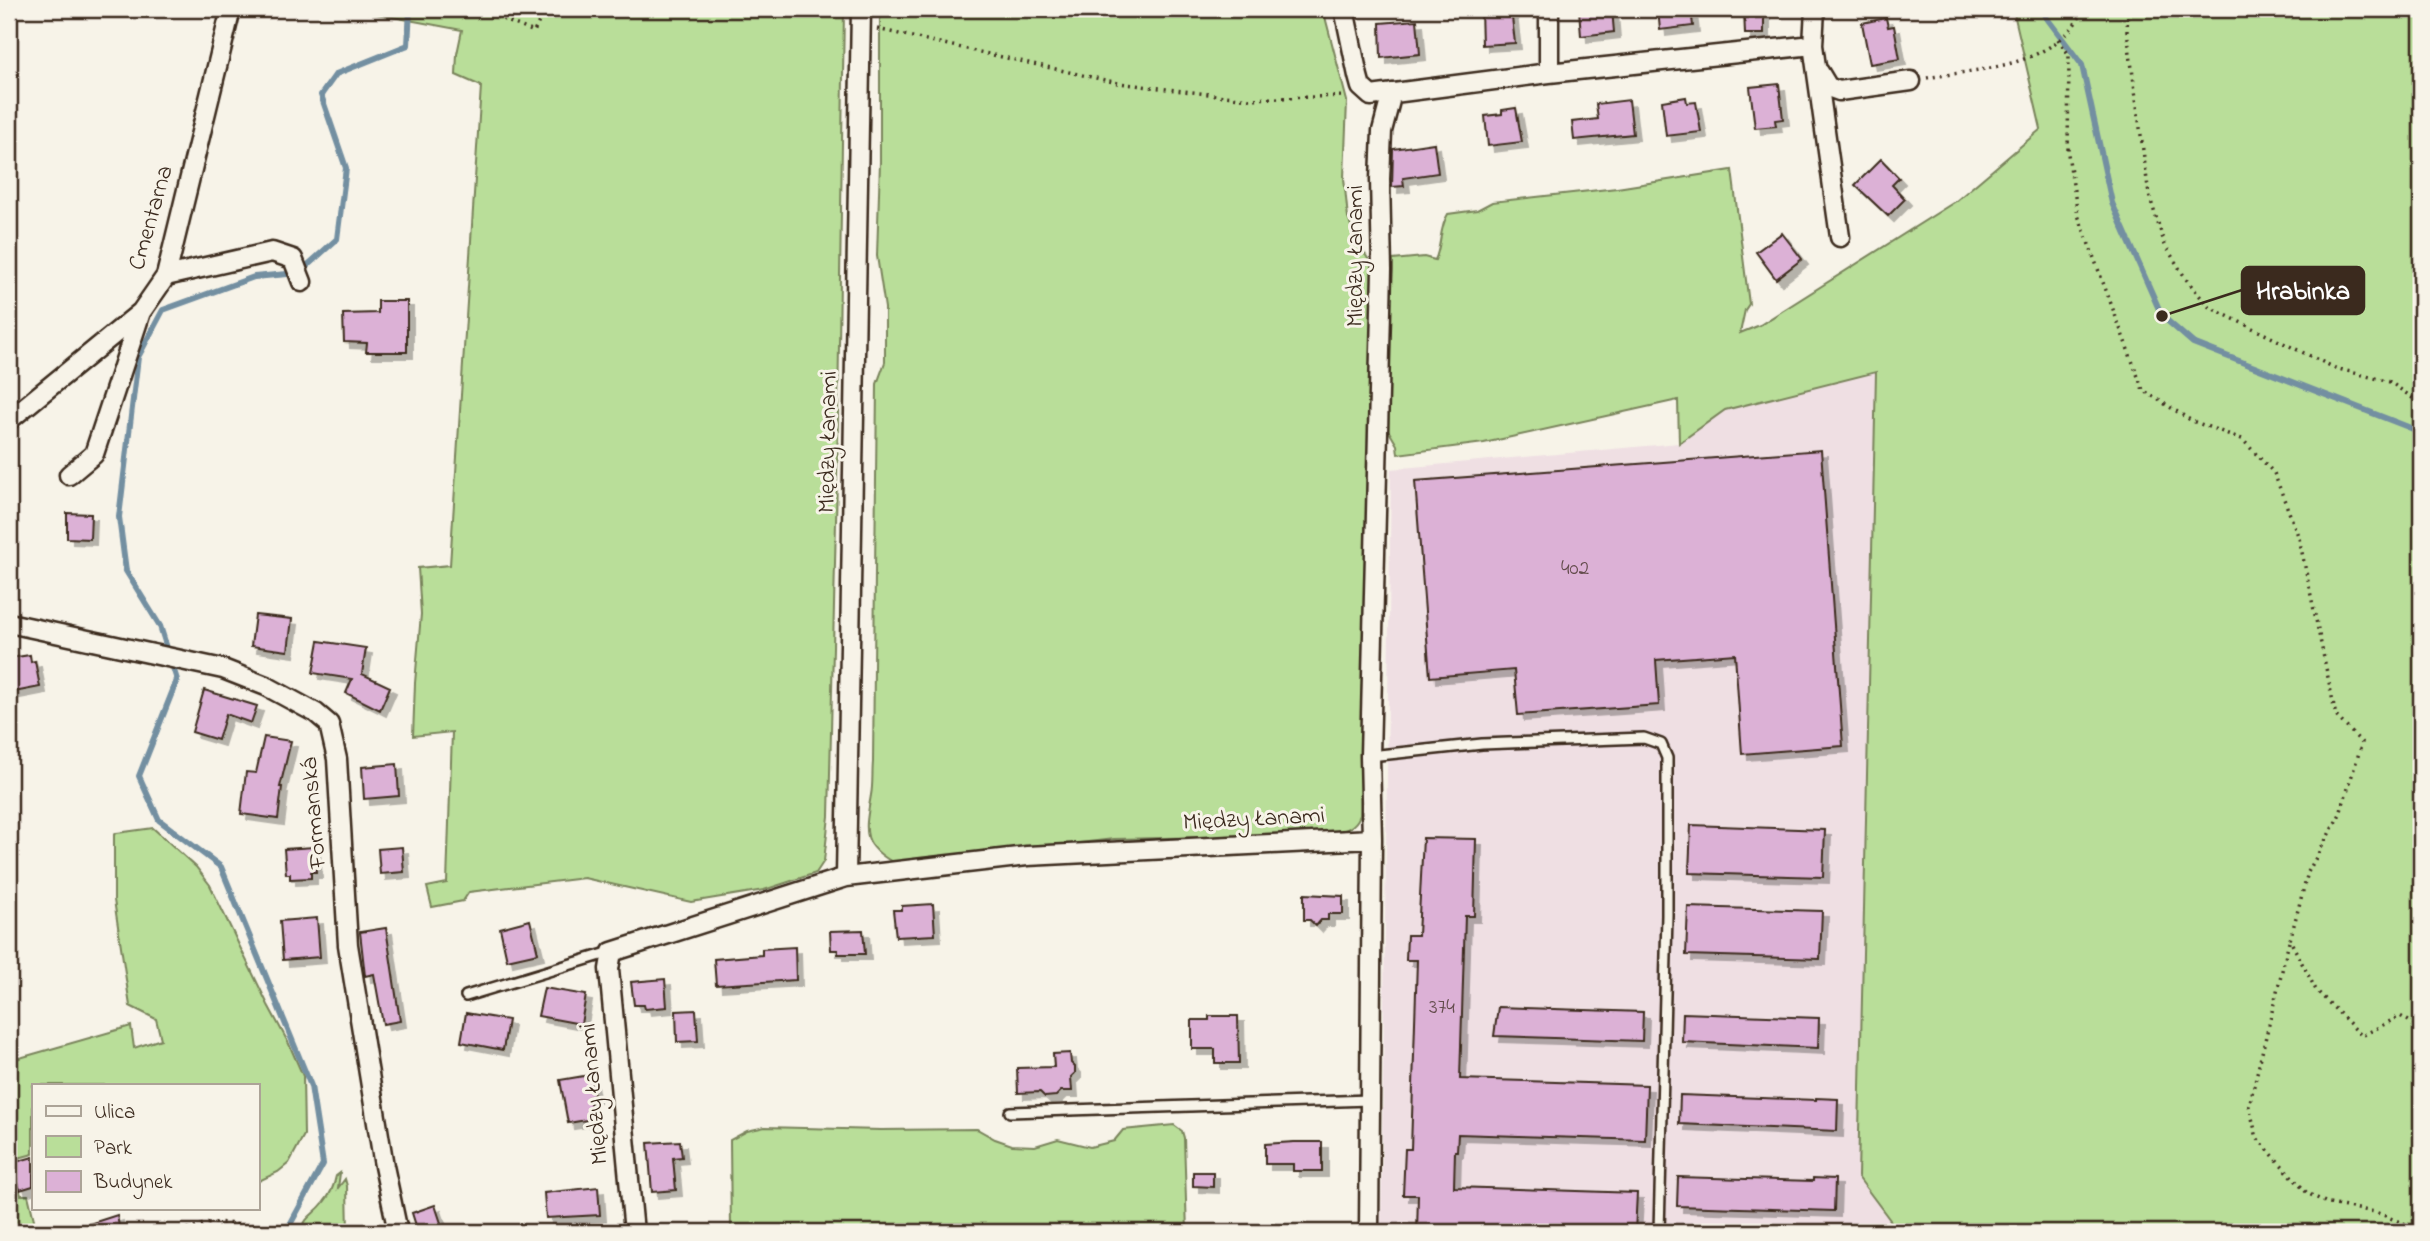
<svg xmlns="http://www.w3.org/2000/svg" width="2430" height="1241" font-family="'Indie Flower',sans-serif">
<style>
.built{fill:#efdfe3}
.green{fill:#b9de99;stroke:#7a845c;stroke-width:2}
.lines{fill:none;stroke-linecap:round;stroke-linejoin:round}
.stream{stroke:#738fa1;stroke-width:6}
.building{fill:#dcb1d6;stroke:#3b2a1e;stroke-width:2;filter:url(#shadow)}
.service-casing{stroke:#3b2a1e;stroke-width:14}
.minor-casing{stroke:#3b2a1e;stroke-width:23}
.path{stroke:#3b2a1e;stroke-width:3.5;stroke-dasharray:2 5;stroke-linecap:butt}
.service{stroke:#f7f3e8;stroke-width:9}
.minor{stroke:#f7f3e8;stroke-width:18}
.labels{text-anchor:middle;dominant-baseline:central;stroke-width:6;stroke-linejoin:round;paint-order:stroke}
.number-label{font-size:21px;fill:#634c4c}
.street-label{font-size:24px;fill:#3b2a1e;stroke:#f7f3e8}
.leader{fill:none;stroke:#3b2a1e;stroke-width:2.5}
.callout-dot{fill:#3b2a1e;stroke:#f7f3e8;stroke-width:2.5}
.callout{fill:#3b2a1e;stroke:#3b2a1e;stroke-width:2.5}
.callout-label{font-size:26px;text-anchor:middle;font-weight:bold;fill:#fff}
</style>
<defs>
<filter id="shadow"><feDropShadow dx="6" dy="6" stdDeviation="0" flood-color="#0004"/></filter>
</defs>
<rect width="100%" height="100%" fill="#f7f3e8"/>
<filter id="ink" filterUnits="userSpaceOnUse"><feTurbulence type="fractalNoise" baseFrequency=".0143" numOctaves="2"/><feDisplacementMap in="SourceGraphic" scale="14" xChannelSelector="R" yChannelSelector="G"/><feConvolveMatrix kernelMatrix="1 2 1 2 8 2 1 2 1" color-interpolation-filters="sRGB"/></filter>
<g filter="url(#ink)">
<path class="built" d="M1876 372 1858 1177 1899 1232H1381L1391 469 1679 443 1725 410Z"/>
<path class="green" d="M350 9H844L837 479 829 816 824 861 816 873 764 890 691 902 584 878 469 892 463 901 432 907 427 887 447 883 452 732 413 736 415 683 421 614 418 568 450 565 481 86 456 75 457 54 462 30Z
M880 9H1323L1347 101 1344 178 1348 218 1357 241 1375 270 1364 744 1360 815C1354 831 1340 831 1324 835L1114 839 896 864C860 845 865 831 871 795 873 785 872 773 873 762L877 384 885 362V308L877 256 880 162Z
M2013 9H2421V1232H1899L1858 1177 1876 372 1725 410 1679 443 1678 400 1484 443 1398 454 1397 445 1384 423 1393 260 1424 257 1435 260C1442 245 1439 228 1448 214L1477 210 1492 202 1617 188 1732 170 1749 304 1745 310 1740 333 1760 325 1956 201 2041 129Z
M153 828 196 867 210 885 268 1005 289 1044 303 1076 304 1135 289 1163 278 1172 257 1182V1085H33V1154L11 1160 21 1195H28L37 1232H9V1061L131 1026 134 1048 161 1039 156 1019 130 1006 114 900V835L117 833Z
M1174 1125 1182 1131 1184 1138 1187 1232H731L730 1140 747 1131 765 1127 881 1130 977 1129 995 1139 1012 1145 1035 1146 1058 1139 1090 1147 1114 1141 1123 1130Z
M340 1173 338 1188 345 1179 347 1186 348 1232H300C306 1215 314 1215 324 1202 331 1194 334 1186 336 1176Z"/>
<g class="lines">
<path class="stream" d="M2040 9 2082 65 2112 203 2162 316 2193 343 2421 432
M286 1232 323 1164 311 1086 221 867 159 820 139 776 177 680 160 626 126 571 119 517 138 357 163 310 254 277 299 273 337 239 346 168 321 95 336 74 408 45 410 9"/>
</g>
<path class="building" d="M1481 9H1511L1515 43 1482 45Z
M1579 9H1612L1614 32 1581 36Z
M1658 9H1691L1693 26 1660 30Z
M1764 9V34H1745L1744 10Z
M1886 18 1888 27 1894 26 1900 59 1870 64 1862 23Z
M1417 20 1420 54 1381 58 1380 23Z
M1779 84 1783 119 1775 120 1776 126 1755 128 1750 87Z
M1686 97 1687 103 1696 102 1701 132 1666 136 1662 101Z
M1629 100 1633 134 1574 140 1572 122 1598 119 1596 104Z
M1516 108 1522 142 1488 146 1485 116 1502 114V110Z
M1434 143 1438 173 1403 178 1404 186 1392 187 1393 149Z
M1881 159 1899 178 1892 185 1905 199 1888 216 1855 185Z
M1782 233 1802 259 1776 279 1756 252Z
M378 301H407V352H366L367 343 344 342 343 314 378 313Z
M1821 450 1843 746 1742 754 1735 654 1656 660 1659 705 1518 715 1514 670 1430 677 1415 481Z
M67 513 91 514 90 539 67 538Z
M255 615 292 619 288 651 251 646Z
M319 641 366 648 362 674 390 687 380 710 346 693 352 679 313 673Z
M30 655 31 662 35 661 40 687 9 693 10 658Z
M204 690 257 706 251 723 226 714 218 740 192 732Z
M264 737 291 741 280 787H282L278 819 241 814 246 772 256 773Z
M397 764 399 796 364 799 362 767Z
M1691 825 1825 830 1823 877 1689 873Z
M1423 838 1476 839 1474 916H1465L1460 1079 1647 1085 1645 1140 1458 1134 1457 1151H1455L1454 1187 1637 1193 1635 1232H1417L1418 1195H1403L1405 1149H1411L1417 960H1406L1407 935H1418Z
M314 847 316 872H311V878L290 879V874H286L284 849Z
M402 847 404 872 380 874 378 849Z
M1304 894 1343 896V914H1328V920H1321L1316 926 1310 920H1304Z
M933 904 935 935 896 937 893 910H902V906Z
M1688 907 1822 911 1820 959 1686 955Z
M317 918 320 957 283 960 280 921Z
M530 920 538 953 507 960 500 928Z
M386 928 400 1021 383 1024 374 974 365 976 360 932Z
M863 930 865 954H838V950H831L830 931Z
M795 947 796 980 716 985 714 959 762 955V949Z
M665 979 667 1007 645 1009 644 1005H634L631 982Z
M544 988 586 995 581 1024 538 1016Z
M1498 1007 1643 1012 1642 1041 1494 1036Z
M696 1010 698 1041 677 1042 676 1011Z
M466 1013 508 1020 503 1050 461 1042Z
M1683 1013 1819 1018 1818 1048 1682 1042Z
M1209 1016H1238L1239 1063H1215V1049H1192V1020H1209Z
M1070 1053 1071 1063 1075 1067V1073L1071 1077 1072 1091H1061L1056 1096 1045 1097 1040 1092 1018 1093 1017 1068 1054 1067 1053 1054Z
M590 1075 594 1096 589 1097 593 1119 568 1123 560 1080Z
M1680 1095 1816 1100V1098L1838 1099 1837 1131 1679 1124Z
M680 1141 682 1157 673 1158 676 1190 652 1192 648 1143Z
M1294 1142H1322V1171H1293V1164H1265V1144Z
M33 1157V1186L20 1190 12 1163Z
M1193 1172H1213V1187L1193 1186Z
M1678 1177 1813 1181V1178L1835 1179 1834 1211 1677 1206Z
M598 1187 600 1215 546 1218 544 1193Z
M435 1205 444 1232H418L412 1213Z
M117 1215 120 1232H75L74 1229Z"/>
<g class="lines">
<defs>
<path id="service" d="M1370 756 1482 744 1644 738 1661 744 1667 758V915L1659 1232
M466 996 611 952
M1010 1112 1370 1100"/>
<path id="minor" d="M1344 9 1358 76 1361 87 1371 96 1549 73 1813 45
M1549 9V73
M1815 9 1813 45 1840 237
M1819 72 1828 87 1839 91 1911 81
M166 276 272 252 293 259 302 282
M9 420 141 312 166 276 231 9
M69 475 94 454 141 312
M9 623 223 669 266 686 316 713 329 724 337 759 348 945 384 1166 398 1232
M846 877 861 9
M634 1232 609 969 612 952 846 877 1027 856 1372 839
M1369 1232 1372 839 1370 756 1382 270 1380 179 1382 131 1392 93"/>
</defs>
<use href="#service" class="service-casing"/>
<use href="#minor" class="minor-casing"/>
<path class="path" d="M477 9 534 32 545 9
M2128 9 2127 31 2149 195 2165 245 2186 279 2209 307 2335 368 2390 382 2421 404
M543 16 578 9
M877 29 1118 83 1249 99 1345 96
M2058 39 2069 55 2068 154 2078 215 2143 390 2192 421 2242 439 2274 473 2299 538 2336 716 2362 743 2340 814 2308 872 2290 940 2316 990 2362 1036 2400 1016 2421 1028
M1927 78C1976 69 2032 69 2069 31 2075 25 2080 16 2085 9
M2289 942 2249 1106 2257 1138 2307 1193 2329 1204 2375 1212 2421 1230
M181 1232C204 1221 231 1218 254 1232"/>
<use href="#service" class="service"/>
<use href="#minor" class="minor"/>
</g>
</g>
<g class="labels">
<g class="number-label">
<text x="1575" y="569">402</text>
<text x="1442" y="1008">374</text>
</g>
<g class="street-label">
<text transform="translate(152 218) rotate(-74)">Cmentarna</text>
<text transform="translate(1356 256) rotate(-90)">Między Łanami</text>
<text transform="translate(829 442) rotate(-89)">Między Łanami</text>
<text transform="translate(315 813) rotate(-95)">Formanská</text>
<text transform="translate(1254 820) rotate(-3)">Między Łanami</text>
<text transform="translate(595 1094) rotate(-95)">Między Łanami</text>
</g>
</g>
<path class="leader" d="M2162 316L2242 290"/>
<circle class="callout-dot" cx="2162" cy="316" r="7"/>
<rect class="callout" x="2242" y="267" width="122" height="47" rx="7"/>
<g class="callout-label">
<text x="2303" y="299">Hrabinka</text>
</g>
<rect width="2430" height="1241" fill="none" stroke="#f7f3e8" stroke-width="35"/>
<rect x="18" y="18" width="2395" height="1206" fill="none" stroke="#3b2a1e" stroke-width="2.5" filter="url(#ink)"/>
<rect x="32" y="1084" width="228" height="126" fill="#f7f3e8" stroke="#aca397" stroke-width="2"/>
<rect x="46" y="1106" width="35" height="10" fill="#f7f3e8" stroke="#aca397" stroke-width="2"/>
<text x="94" y="1118" font-size="21" fill="#3b2a1e">Ulica</text>
<rect x="46" y="1136" width="35" height="21" fill="#b9de99" stroke="#aca397" stroke-width="2"/>
<text x="94" y="1154" font-size="21" fill="#3b2a1e">Park</text>
<rect x="46" y="1171" width="35" height="21" fill="#dcb1d6" stroke="#aca397" stroke-width="2"/>
<text x="94" y="1188" font-size="21" fill="#3b2a1e">Budynek</text>
</svg>
